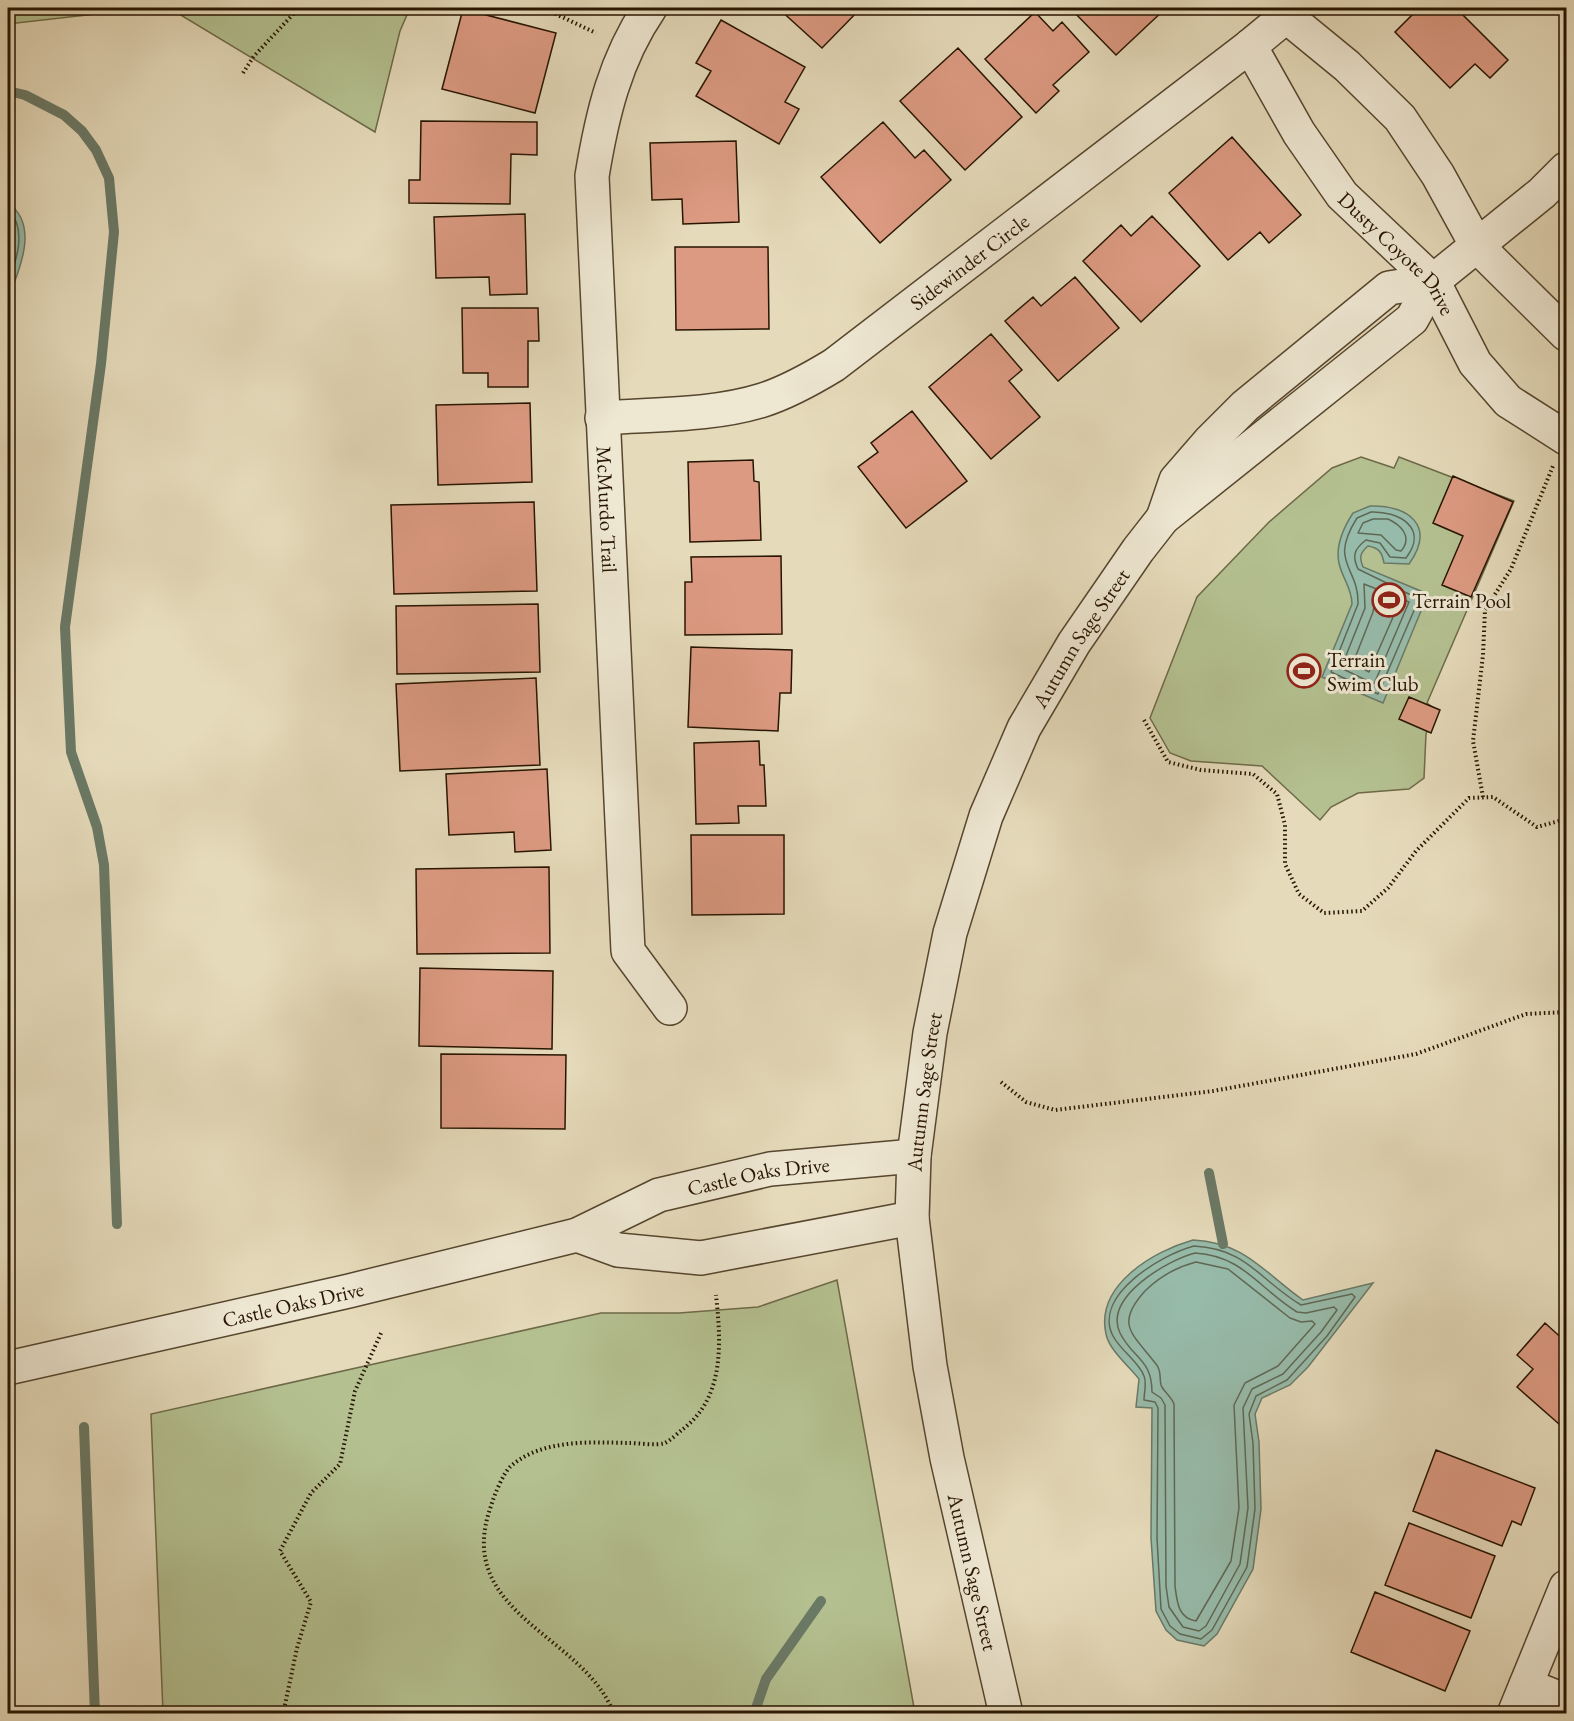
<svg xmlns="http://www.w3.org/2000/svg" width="1574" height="1721" font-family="'EB Garamond',serif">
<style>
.green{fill:#b4c090;stroke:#6e6a48;stroke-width:1.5}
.water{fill:#97bbaa;stroke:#6a7966;stroke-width:1.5}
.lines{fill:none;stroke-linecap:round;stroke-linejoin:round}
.shore{stroke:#5f6855;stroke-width:1.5}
.stream{stroke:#6a7966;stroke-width:10}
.building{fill:#dc9a82;stroke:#271500;stroke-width:1.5}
.minor-casing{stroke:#56462e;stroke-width:36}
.path{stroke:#271500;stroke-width:4;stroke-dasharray:1.5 3;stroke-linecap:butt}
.minor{stroke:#eee7d2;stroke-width:33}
.labels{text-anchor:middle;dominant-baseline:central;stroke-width:6;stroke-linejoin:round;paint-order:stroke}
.street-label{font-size:21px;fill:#271500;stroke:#eee7d2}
.poi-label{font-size:21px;fill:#271500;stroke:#eee7d2;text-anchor:start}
</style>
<rect width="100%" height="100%" fill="#e5daba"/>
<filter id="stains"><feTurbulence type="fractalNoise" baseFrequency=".00333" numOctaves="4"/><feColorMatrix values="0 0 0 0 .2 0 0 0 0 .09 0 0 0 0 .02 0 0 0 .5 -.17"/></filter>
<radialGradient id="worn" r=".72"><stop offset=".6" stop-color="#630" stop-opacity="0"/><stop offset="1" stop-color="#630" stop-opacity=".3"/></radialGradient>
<path class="green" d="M8 8H149L8 24Z
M169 8H410L400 31 375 132Z
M1361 457 1394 468 1399 457 1514 501 1427 703 1435 709 1426 734 1424 778 1409 789 1358 793 1331 807 1320 820 1262 766 1191 761 1170 753 1150 718 1197 597 1269 522 1332 468Z
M837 1280 915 1713H163L151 1414 601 1313H679L758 1307Z"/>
<path class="water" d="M8 203C40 225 19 271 8 299Z
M1370 506C1409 505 1436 526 1409 564L1384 563C1382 552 1379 548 1368 546 1360 553 1359 557 1363 567L1428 594 1383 703 1322 677 1352 604C1352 588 1342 578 1339 563 1335 545 1344 527 1353 513Z
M1193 1240C1246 1243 1262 1271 1303 1300L1373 1283 1308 1367 1290 1385 1262 1398 1255 1414 1259 1442 1261 1509 1253 1569 1217 1634 1204 1646 1177 1640 1166 1630 1156 1611 1151 1538 1152 1408 1136 1407 1139 1379C1129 1366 1109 1350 1106 1334 1095 1285 1154 1251 1193 1240Z"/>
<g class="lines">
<path class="shore" d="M8 210C28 228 16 262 8 283
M1371 512C1399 511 1429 528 1406 558L1390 557 1380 543 1366 540C1354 549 1352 556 1358 569L1419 599 1378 694 1331 672 1358 604C1359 566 1328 564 1357 518Z
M1388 519C1401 525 1413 537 1401 551L1396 550 1381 535 1358 533 1363 523 1373 519Z
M1364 584 1409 602 1374 684 1341 668 1365 608Z
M1379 598 1397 608 1369 672 1353 663 1373 612 1375 600Z
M1194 1246C1248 1249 1259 1280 1301 1305L1352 1294 1355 1297 1327 1336 1287 1380 1256 1396 1249 1414 1253 1443 1255 1509 1247 1567 1212 1630 1201 1639 1180 1634 1170 1626 1161 1609 1157 1538 1158 1408 1155 1402 1144 1400C1144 1393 1147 1383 1144 1376 1139 1362 1121 1351 1113 1336 1092 1295 1163 1254 1194 1246Z
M1195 1253C1244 1256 1259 1289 1297 1312L1306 1313 1334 1307 1337 1310 1321 1332 1283 1374 1252 1389 1243 1408 1248 1508 1240 1564 1206 1626 1199 1631 1183 1627 1169 1607 1166 1586 1165 1405 1161 1398 1152 1392C1152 1359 1133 1359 1120 1333 1103 1297 1168 1260 1195 1253Z
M1196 1262 1228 1269 1290 1318 1301 1322 1312 1321 1315 1324 1278 1366 1245 1383 1234 1405 1239 1508 1231 1561 1196 1621C1178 1618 1177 1602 1175 1586L1174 1404C1171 1396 1163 1391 1161 1385 1159 1377 1162 1371 1156 1364 1133 1334 1114 1325 1145 1291 1159 1277 1177 1267 1196 1262Z"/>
<path class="stream" d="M8 91 25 95 64 115 82 131 96 150 109 178 114 232 101 364 65 627 71 752 97 827 104 865 117 1224
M1209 1173 1223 1244
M84 1427 95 1714
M754 1714 766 1679 821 1601"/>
</g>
<path class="building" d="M778 8H861L822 48Z
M1070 8H1166L1116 55Z
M1404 8H1463L1459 11 1508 60 1490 78 1475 64 1450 88 1395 32 1412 15Z
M463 9 556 33 535 113 442 89Z
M1035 12 1053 31 1062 22 1089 52 1053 85 1059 91 1036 113 985 59Z
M721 20 805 67 785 102 799 109 779 144 696 96 711 71 696 63Z
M958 48 1022 117 965 170 900 101Z
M421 121 537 122V155L511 154 510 204 409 203V180H420Z
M883 122 915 158 924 150 951 180 880 243 821 177Z
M1232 137 1301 215 1269 243 1260 232 1228 260 1169 193Z
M736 141 739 222 683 224 682 199 652 200 650 143Z
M525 214 527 294 490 295 489 277 436 278 434 217Z
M1152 216 1200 266 1141 322 1083 261 1121 225 1131 236Z
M675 247H768L769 329 676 330Z
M1075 277 1119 328 1058 381 1005 321 1033 297 1041 306Z
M462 308H538L539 341H528V387H488V373H463Z
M991 334 1022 370 1009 381 1040 417 991 459 929 387Z
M530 403 532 482 438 485 436 405Z
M912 411 967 481 906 528 858 467 878 452 871 443Z
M753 460 754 481 759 482 761 540 690 542 688 462Z
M1453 476 1513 502 1471 597 1442 585 1463 536 1433 523Z
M534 502 537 591 394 594 391 505Z
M781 556 782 634 685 635V582H692L691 557Z
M538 604 540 672 397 674 396 606Z
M691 647 792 650 791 693H780L778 731 688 727Z
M536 678 540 765 400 771 396 684Z
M1409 697 1440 710 1431 733 1399 719Z
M759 741 760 765H764L766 806H738L739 823 696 824 694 743Z
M547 769 551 850 515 852 514 832 449 835 446 774Z
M691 835H784V914L692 915Z
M549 867 550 953 417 954 416 869Z
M420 968 553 971 552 1049 419 1046Z
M441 1054 566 1055 565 1129 441 1128Z
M1545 1323 1566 1342V1416L1559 1424 1517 1387 1533 1369 1517 1355Z
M1436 1450 1535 1488 1521 1525 1512 1521 1502 1546 1413 1511Z
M1409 1523 1495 1556 1471 1618 1385 1585Z
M1375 1592 1470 1631 1445 1691 1351 1652Z"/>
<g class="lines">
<defs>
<g id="minor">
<path id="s1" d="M650 8C615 59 602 115 592 176L628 951 670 1008"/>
<path d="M1286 16 1347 66 1400 118 1438 175 1477 246 1566 334"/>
<path id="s2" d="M1250 46 1299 133 1342 195 1433 281 1475 363 1508 401 1566 438"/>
<path id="s3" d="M602 418C654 414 712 416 763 400 788 392 811 379 834 365L1250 46 1296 8"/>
<path d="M1163 518 1176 480 1209 442 1245 406 1389 288 1433 281"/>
<path d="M577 1235 618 1250 701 1258 912 1218"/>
<path id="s4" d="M8 1368 349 1291 577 1235 659 1195 770 1169 914 1156"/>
<path d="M1526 1685 1566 1701"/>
<path id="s5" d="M1006 1714 947 1458 930 1366 912 1218 914 1156 930 1033 950 933 986 816 1024 728 1074 643 1138 550 1163 518 1412 319 1433 281 1542 193 1566 169"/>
<path d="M1514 1714 1566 1587"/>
</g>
</defs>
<use href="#minor" class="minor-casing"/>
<path class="path" d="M543 8 596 33
M243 73 254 56 299 8
M1144 720 1168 762 1201 770 1253 774 1277 794 1285 825V864L1299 894 1324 913 1362 911 1388 888 1416 851 1469 798 1493 797 1537 827 1566 819
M1483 797 1473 741 1483 655 1485 610 1511 569 1553 466
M1001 1082 1026 1102 1055 1110 1213 1091 1416 1054 1526 1014 1566 1012
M283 1714 297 1648 311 1602 280 1551 311 1493 340 1464 355 1391 382 1331
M614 1714C584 1634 452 1614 491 1506 494 1496 503 1473 511 1466 542 1439 591 1442 629 1443 639 1443 656 1446 665 1443 671 1440 678 1433 683 1429 725 1397 721 1342 716 1295"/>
<use href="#minor" class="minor"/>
</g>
<defs>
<symbol id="stadium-ring" viewBox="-11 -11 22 22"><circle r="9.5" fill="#eee7d2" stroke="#8f2418" stroke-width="1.5"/><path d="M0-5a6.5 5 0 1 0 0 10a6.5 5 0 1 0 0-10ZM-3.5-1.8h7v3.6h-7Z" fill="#8f2418"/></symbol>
</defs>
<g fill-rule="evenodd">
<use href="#stadium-ring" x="1370" y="581" width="38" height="38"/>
<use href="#stadium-ring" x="1285" y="652" width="38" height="38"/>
</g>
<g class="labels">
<g class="street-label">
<text stroke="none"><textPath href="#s2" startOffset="256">Dusty Coyote Drive</textPath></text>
<text stroke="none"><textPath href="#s3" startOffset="412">Sidewinder Circle</textPath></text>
<text stroke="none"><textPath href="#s1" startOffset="513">McMurdo Trail</textPath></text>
<text stroke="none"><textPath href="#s5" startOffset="1118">Autumn Sage Street</textPath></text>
<text stroke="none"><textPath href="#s5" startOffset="632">Autumn Sage Street</textPath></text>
<text stroke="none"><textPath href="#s4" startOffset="777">Castle Oaks Drive</textPath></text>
<text stroke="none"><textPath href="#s4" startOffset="292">Castle Oaks Drive</textPath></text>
<text transform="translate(973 1572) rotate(77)">Autumn Sage Street</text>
</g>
<g class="poi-label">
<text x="1412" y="600">Terrain Pool</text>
<text x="1327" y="659">Terrain<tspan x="1327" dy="24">Swim Club</tspan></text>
</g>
</g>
<rect width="1574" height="1721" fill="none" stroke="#e5daba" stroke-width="30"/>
<rect x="9" y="9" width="1556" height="1703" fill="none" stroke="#271500" stroke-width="3"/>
<rect x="15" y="15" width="1544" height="1691" fill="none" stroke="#271500" stroke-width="1.5"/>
<rect width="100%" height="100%" filter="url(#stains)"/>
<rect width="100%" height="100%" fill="url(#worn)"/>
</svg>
